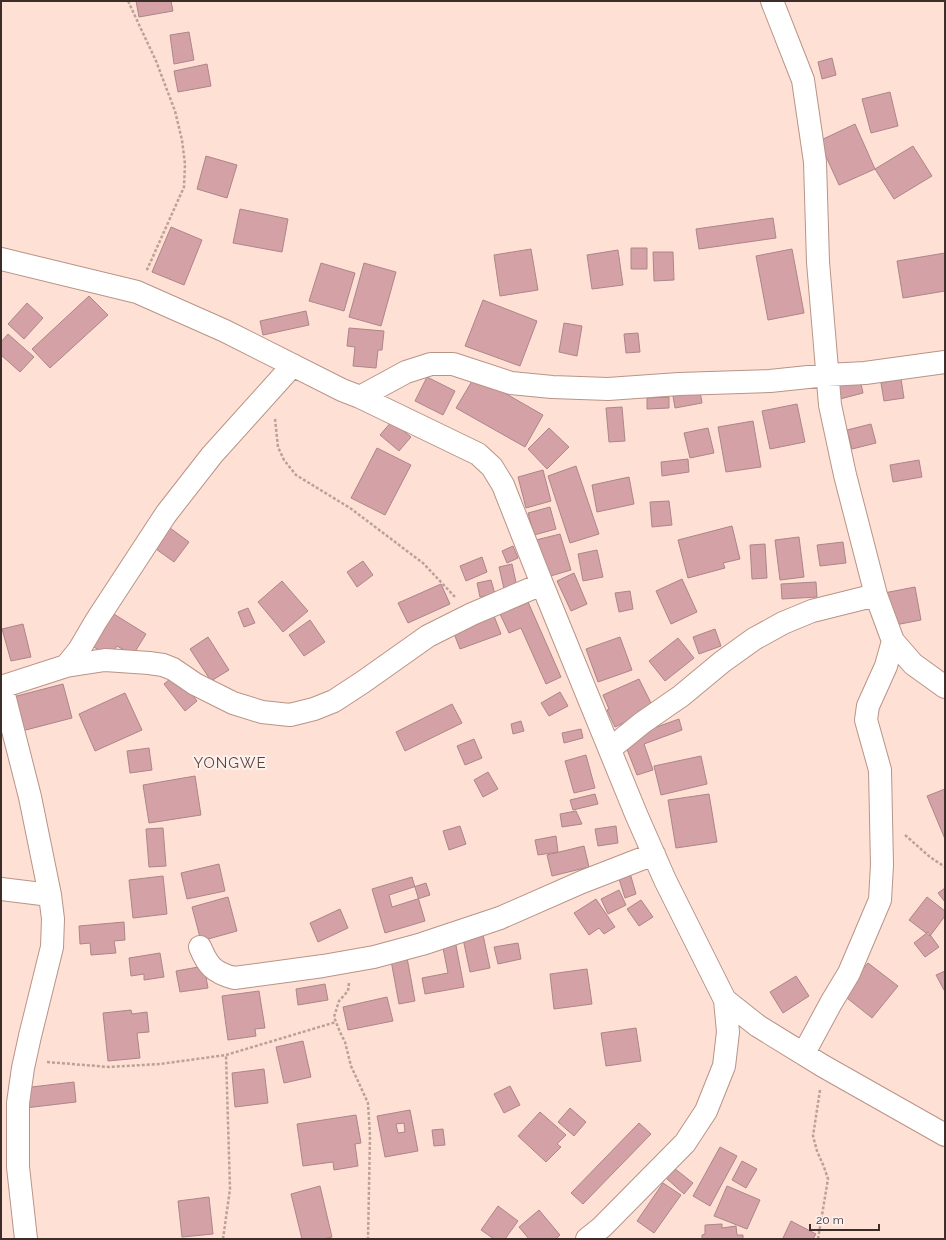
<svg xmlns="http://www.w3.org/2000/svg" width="946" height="1240" font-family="Raleway,sans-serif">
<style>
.building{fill:#d3a1a6;stroke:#ac8689;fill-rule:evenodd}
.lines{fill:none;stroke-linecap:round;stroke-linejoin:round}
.minor-casing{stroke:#b89487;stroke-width:24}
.path{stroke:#bba298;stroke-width:2.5;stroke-dasharray:3 2;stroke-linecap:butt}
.minor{stroke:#fff;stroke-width:22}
.labels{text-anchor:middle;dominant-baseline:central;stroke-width:4;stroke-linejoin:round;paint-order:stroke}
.quarter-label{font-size:15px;letter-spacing:1px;fill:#604136;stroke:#fbf2f0}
</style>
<rect width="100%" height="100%" fill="#ffe0d4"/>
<path class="building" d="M136 1H171L173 11 139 17Z
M189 32 194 60 174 64 170 35Z
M832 58 836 75 822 79 818 62Z
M207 64 211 86 178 92 174 71Z
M890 92 898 126 871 133 862 99Z
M855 124 875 169 839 185 819 141Z
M913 146 932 176 894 199 875 169Z
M206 156 237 165 227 198 197 189Z
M240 209 288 219 282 252 233 243Z
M773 218 776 238 699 249 696 229Z
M171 227 202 240 184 285 152 272Z
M631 248H647V269H631Z
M531 249 538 290 500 296 494 255Z
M792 249 804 313 768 320 756 256Z
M618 250 623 285 592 289 587 255Z
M653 252H673L674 280 654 281Z
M945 253V291L903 298 897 261Z
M321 263 355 273 344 311 309 301Z
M364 263 396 272 381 326 349 317Z
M89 296 108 315 50 368 32 349Z
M483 300 537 321 520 366 465 346Z
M27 303 43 318 24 339 8 324Z
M306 311 309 325 263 335 260 321Z
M564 323 582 326 577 356 559 352Z
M349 328 384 331 382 350H378L376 368 353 366 355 347 347 346Z
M638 333 640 352 626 353 624 334Z
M8 334 34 357 20 372 1 355V342Z
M475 376 543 415 525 447 456 408Z
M427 377 455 391 443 415 415 401Z
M860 379 863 393 840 399 837 384Z
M901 379 904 398 884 401 881 383Z
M700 391 702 403 675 408 673 396Z
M669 397V408L647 409V398Z
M797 404 805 442 770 449 762 411Z
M622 407 625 441 609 442 606 408Z
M392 421 411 437 399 451 380 435Z
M753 421 761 467 726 472 718 427Z
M871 424 876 443 852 449 847 430Z
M549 428 569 447 547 469 528 449Z
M708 428 714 453 690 458 684 433Z
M377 448 411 465 385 515 351 498Z
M688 459 689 472 662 476 661 462Z
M919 460 922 477 893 482 890 465Z
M576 466 599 534 570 543 548 476Z
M543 470 551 501 526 508 518 477Z
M629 477 634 504 597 512 592 485Z
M669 501 672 525 652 527 650 502Z
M550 507 556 529 534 535 528 513Z
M166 525 189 542 174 562 156 549 162 541 157 537Z
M732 526 740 559 723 563 725 568 688 578 678 540Z
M560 534 571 570 547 577 536 540Z
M799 537 804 577 780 580 775 540Z
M843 542 846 563 820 566 817 545Z
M765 544 767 578 752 579 750 545Z
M513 546 518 558 507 563 502 551Z
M597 550 603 577 583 581 578 554Z
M482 557 487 572 466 581 460 566Z
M363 561 373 575 357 587 347 572Z
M512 564 517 587 504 589 499 567Z
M574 573 587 604 571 611 557 581Z
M682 579 697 612 671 624 656 591Z
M491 580 495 594 480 597 477 583Z
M282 581 308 611 283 632 258 602Z
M816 582 817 597 782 599 781 584Z
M441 584 450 604 408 623 398 603Z
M915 587 921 620 890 626 884 593Z
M630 591 633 609 619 612 615 593Z
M528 602 561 677 546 684 521 628 509 633 500 614Z
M248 608 255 623 244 627 238 612Z
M109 611 146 634 133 655 117 646 110 657 89 644Z
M494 616 501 634 460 649 453 631Z
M310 620 325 642 304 656 289 635Z
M23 624 31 657 11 661 2 629Z
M715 629 721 646 699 654 693 637Z
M208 637 229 670 211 681 190 649Z
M620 637 632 670 598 682 586 649Z
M678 638 694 658 665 681 649 661Z
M176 674 197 701 185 711 164 684Z
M639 679 654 709 615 727 607 710 609 709 603 695Z
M63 684 72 718 18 732 9 698Z
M560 692 568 706 549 716 541 703Z
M125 693 142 730 95 751 79 714Z
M452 704 462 723 405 751 396 732Z
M679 719 682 730 644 744 653 770 637 775 623 739Z
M521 721 524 731 513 734 511 724Z
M581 729 583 738 564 743 562 733Z
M474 739 482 758 465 765 457 746Z
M149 748 152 770 130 773 127 751Z
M586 755 595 788 574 793 565 761Z
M701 756 707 784 661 795 654 766Z
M488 772 498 789 483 797 474 780Z
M195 776 201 815 149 823 143 785Z
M945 789V839L927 796Z
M595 794 598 804 573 810 570 800Z
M709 794 717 842 676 848 668 800Z
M576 811 582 824 562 827 560 814Z
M460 826 466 844 449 850 443 831Z
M616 826 618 843 598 846 595 829Z
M163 828 166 866 149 867 146 829Z
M556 836 558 852 538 855 535 840Z
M584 846 589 867 552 876 547 855Z
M219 864 225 891 187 899 181 873Z
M630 873 636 894 625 898 618 876Z
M163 876 167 914 133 918 129 880Z
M412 877 425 921 385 933 372 889Z
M426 883 430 895 392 907 389 895Z
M945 888V902L938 893Z
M619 890 626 905 608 914 601 899Z
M228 897 237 931 201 941 192 907Z
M927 897 945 911V916L930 936 909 920Z
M596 899 615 927 604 934 599 928 589 935 574 913Z
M641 900 653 917 639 926 627 909Z
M340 909 348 928 318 942 310 923Z
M124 922 125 940 114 941 116 953 91 955 90 943 80 944 79 926Z
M482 930 490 968 470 972 462 934Z
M928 932 939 947 925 957 914 943Z
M454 935 464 987 425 994 422 978 448 973 441 938Z
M518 943 521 959 498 964 494 947Z
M406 952 415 1001 399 1004 390 955Z
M160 953 164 977 144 980V974L131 976 129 958Z
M868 963 898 986 872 1018 842 994Z
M204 966 208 988 180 992 176 971Z
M587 969 592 1004 554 1009 550 974Z
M945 971V989L944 990 936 975Z
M796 976 809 996 783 1013 770 992Z
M325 984 328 1000 298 1005 296 989Z
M259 991 265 1028 255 1029 256 1036 228 1040 222 996Z
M387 997 393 1021 348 1030 343 1007Z
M131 1010 132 1014 147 1012 149 1032 137 1033 140 1058 108 1061 103 1013Z
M636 1028 641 1061 606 1066 601 1033Z
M303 1041 311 1077 284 1083 276 1047Z
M264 1069 268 1103 235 1107 232 1073Z
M74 1082 76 1102 25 1108 23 1088Z
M510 1086 520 1105 504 1113 494 1094Z
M570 1108 586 1122 574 1136 558 1122Z
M410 1110 418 1151 385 1157 377 1116ZM404 1123 405 1132 398 1133 396 1124Z
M540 1112 566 1135 557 1144 561 1147 546 1162 518 1136Z
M356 1115 361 1143 355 1144 358 1166 334 1170 333 1162 303 1166 297 1124Z
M639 1123 651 1134 583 1204 571 1193Z
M443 1129 445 1145 434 1146 432 1130Z
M720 1147 737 1156 710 1206 693 1196Z
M742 1161 757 1169 746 1188 732 1180Z
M674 1168 693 1183 684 1194 666 1178Z
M663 1183 681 1195 654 1233 637 1221Z
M320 1186 332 1237 323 1239H302L291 1194Z
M727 1186 760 1200 747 1229 714 1216Z
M209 1197 213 1234 182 1237 178 1201Z
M498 1206 518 1221 505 1239H494L481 1230Z
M539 1210 560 1235 556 1239H529L519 1227Z
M791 1221 816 1234 813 1239H785L783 1238Z
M722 1224V1228L736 1226 737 1235H743V1239H702V1235L705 1234V1225Z"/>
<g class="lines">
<defs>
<path id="minor" d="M772 1 803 80 815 162 818 262 830 405 845 475 876 595 893 641 913 664 945 687
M1 259 137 292 225 331 342 390 360 397 478 454 492 467 503 485 542 584 636 814 665 880 725 1000 728 1032 724 1066 706 1111 685 1143 602 1227 587 1239
M360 397 406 372 431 364H453L511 383 552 387 608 389 679 384 770 381 827 375 865 373 945 362
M66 666 105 660 149 663 163 665 173 669 195 684 233 703 262 712 290 715 314 709 334 701 363 682 428 636 472 614 542 584
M1 687 66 666 79 650 96 621 166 514 212 455 293 365
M2 687 30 797 50 895 53 919 52 947 30 1036 23 1068 18 1103V1167L26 1239
M610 749 642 723 681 696 722 662 754 639 783 623 812 611 876 595
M1 889 50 895
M200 947C208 966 213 972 234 978L323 966 374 957 422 944 500 918 582 882 654 854
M725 1000 758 1026 823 1066 945 1135
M804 1053 831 1003 849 973 880 900 882 865 880 770 866 720 868 706 886 666 893 641"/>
</defs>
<use href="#minor" class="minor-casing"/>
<path class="path" d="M128 1 156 61 175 111 182 140 185 164 184 187 146 272
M275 419 278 447 284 460 296 475 350 508 423 563 455 597
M905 835 930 857 945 867
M349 983 348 991 339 1001 334 1017 340 1032 345 1042 351 1066 368 1103 370 1136 368 1239
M47 1062 109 1067 160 1064 226 1055 336 1022
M223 1239 230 1189 226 1055
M818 1239 828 1179 824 1167 817 1151 813 1136 820 1090"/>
<use href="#minor" class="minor"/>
</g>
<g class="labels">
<g class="quarter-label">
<text x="230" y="763">YONGWE</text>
</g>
</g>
<rect width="946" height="1240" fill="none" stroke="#3c2d28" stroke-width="4"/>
<path d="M810 1224v6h69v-6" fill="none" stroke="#3c2d28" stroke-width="2"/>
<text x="816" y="1224" font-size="12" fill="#3c2d28" stroke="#fbf2f0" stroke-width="3" paint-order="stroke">20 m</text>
</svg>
